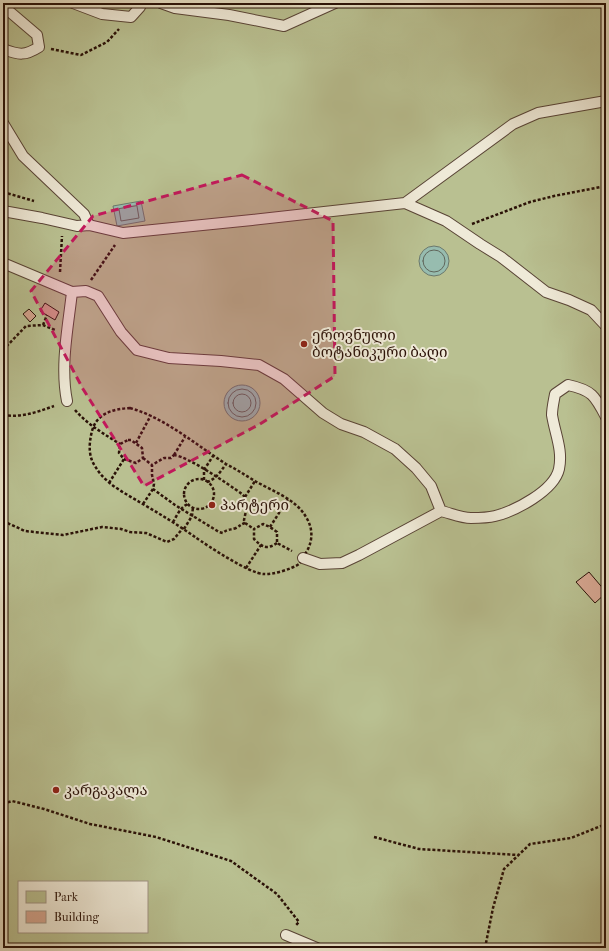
<svg xmlns="http://www.w3.org/2000/svg" width="609" height="951" font-family="'IM FELL French Canon','Noto Serif Georgian',serif">
<style>
.green{fill:#b9c091;stroke:#72684c;fill-rule:evenodd}
.water{fill:#97bcaf;stroke:#6b786c}
.lines{fill:none;stroke-linecap:round;stroke-linejoin:round}
.shore{stroke:#60665b;stroke-width:1}
.building{fill:#d6a691;stroke:#2a1107}
.lane-casing{stroke:#594436;stroke-width:12}
.path{stroke:#2a1107;stroke-width:2.5;stroke-dasharray:3 2;stroke-linecap:butt}
.lane{stroke:#efead8;stroke-width:10}
.marked{fill:#c2185b;fill-opacity:0.2;stroke:#c2185b;stroke-width:3;stroke-dasharray:8 5;stroke-linejoin:round}
.poi-dot{fill:#8f2418;stroke:#efead8;stroke-width:1.5}
.labels{text-anchor:middle;dominant-baseline:central;stroke-width:4;stroke-linejoin:round;paint-order:stroke}
.poi-label{font-size:15px;fill:#2a1107;stroke:#efead8;text-anchor:start}
</style>
<rect width="100%" height="100%" fill="#e6dec3"/>
<filter id="stains"><feTurbulence type="fractalNoise" baseFrequency=".005" numOctaves="4"/><feColorMatrix values="0 0 0 0 .2 0 0 0 0 .09 0 0 0 0 .02 0 0 0 .5 -.17"/></filter>
<radialGradient id="worn" r=".72"><stop offset=".6" stop-color="#630" stop-opacity="0"/><stop offset="1" stop-color="#630" stop-opacity=".3"/></radialGradient>
<path class="green" d="M3 3H606V948H3ZM19 882H147V932H19Z"/>
<path class="water" d="M141 201 145 221 117 226 113 206Z
M419 261a15 15 0 1 1 30 0a15 15 0 1 1-30 0Z
M224 403a18 18 0 1 1 36 0a18 18 0 1 1-36 0Z"/>
<g class="lines">
<path class="shore" d="M137 206 139 218 121 221 119 209Z
M423 261a11 11 0 1 1 22 0a11 11 0 1 1-22 0Z
M228 403a14 14 0 1 1 28 0a14 14 0 1 1-28 0Z
M233 403a9 9 0 1 1 18 0a9 9 0 1 1-18 0Z"/>
</g>
<path class="building" d="M45 303 59 312 55 320 40 311Z
M29 309 36 316 30 322 23 314Z
M589 572 606 592V593L595 603 576 582Z"/>
<g class="lines">
<defs>
<path id="lane" d="M73 3 102 14 131 17 140 7V3
M161 3 175 8 229 15 284 26 335 3
M3 6 37 35 39 47C25 56 19 55 3 49
M3 123 23 156 84 214 89 225
M405 203 446 221 480 244 501 257 546 292 569 300 591 310 606 326
M3 211 42 218 77 226 89 225 123 233 252 220 405 203 513 124 538 113 606 101
M3 263 72 292C68 328 60 366 67 401
M72 292 86 291 98 296 121 332 137 350 169 358 221 361 259 365 284 379 323 413 341 424 364 432 395 449 416 468 431 486 441 511C450 513 461 518 471 518 478 518 487 518 495 516 515 511 554 491 559 469 563 450 555 434 552 415 552 408 554 400 555 394L568 385C592 390 595 396 606 417
M303 558 320 564 342 563 359 555 441 511
M286 935 317 948"/>
</defs>
<use href="#lane" class="lane-casing"/>
<path class="path" d="M51 49 81 55 107 42 119 29
M3 192 34 201
M472 224 530 202 554 196 606 186
M60 272 62 236
M91 280 115 245
M43 325 47 315
M3 350 26 326 43 325 55 330
M130 408C165 418 195 444 226 464 236 469 245 475 255 481 272 491 296 499 306 517 313 528 313 540 307 551 304 555 302 561 299 564 292 569 272 575 264 574 250 574 208 546 195 537 178 525 160 514 141 503 125 493 105 484 95 466 88 456 89 443 92 431 97 413 113 409 130 408Z
M75 410C87 424 104 434 120 444
M3 415C21 418 37 412 54 406
M128 440H131L142 448 143 458 136 463 124 459 119 453 120 444Z
M136 443 151 415
M174 455C189 457 228 484 242 494L245 497 243 503 246 511 244 520 245 523C241 524 240 526 236 528 231 530 227 529 223 533L219 532 175 505 153 489 154 484 152 475V465L164 458H171Z
M174 455 185 437
M143 458 152 465
M184 494a15 15 0 1 1 30 0a15 15 0 1 1-30 0Z
M204 480V470L213 456
M207 482C216 479 221 471 226 464
M109 483 124 459
M245 497 255 481
M143 504 153 489
M3 521 25 531 63 535 102 527 121 529 130 532 146 533 167 542 174 539 183 528
M173 522C177 516 180 507 188 504
M245 523 254 529
M270 527 288 499
M184 529 192 516 193 507
M277 543C267 550 262 547 254 539V529L263 524 270 527 277 532V543L292 551
M246 568 261 545
M3 804 12 801 44 809 90 824 156 837 231 861 277 894 299 922 296 925
M374 837 419 849 518 855
M485 948 493 908 504 869 530 844 571 838 606 824"/>
<use href="#lane" class="lane"/>
</g>
<path class="marked" d="M242 175 333 221 335 376 260 424 144 486 83 389 31 291 93 216Z"/>
<g class="poi-dot">
<circle cx="304" cy="344" r="4"/>
<circle cx="212" cy="505" r="4"/>
<circle cx="56" cy="790" r="4"/>
</g>
<g class="labels">
<g class="poi-label">
<text x="312" y="335">ეროვნული<tspan x="312" dy="17">ბოტანიკური ბაღი</tspan></text>
<text x="220" y="505">პარტერი</text>
<text x="64" y="790">კარგაკალა</text>
</g>
</g>
<rect width="609" height="951" fill="none" stroke="#e6dec3" stroke-width="16"/>
<rect x="4" y="4" width="601" height="943" fill="none" stroke="#2a1107" stroke-width="2"/>
<rect x="8" y="8" width="593" height="935" fill="none" stroke="#2a1107"/>
<rect x="18" y="881" width="130" height="52" fill="#efead8" stroke="#a09384"/>
<rect x="26" y="891" width="20" height="12" fill="#b9c091" stroke="#a09384"/>
<text x="54" y="901" font-size="12" fill="#2a1107">Park</text>
<rect x="26" y="911" width="20" height="12" fill="#d6a691" stroke="#a09384"/>
<text x="54" y="921" font-size="12" fill="#2a1107">Building</text>
<rect width="100%" height="100%" filter="url(#stains)"/>
<rect width="100%" height="100%" fill="url(#worn)"/>
</svg>
